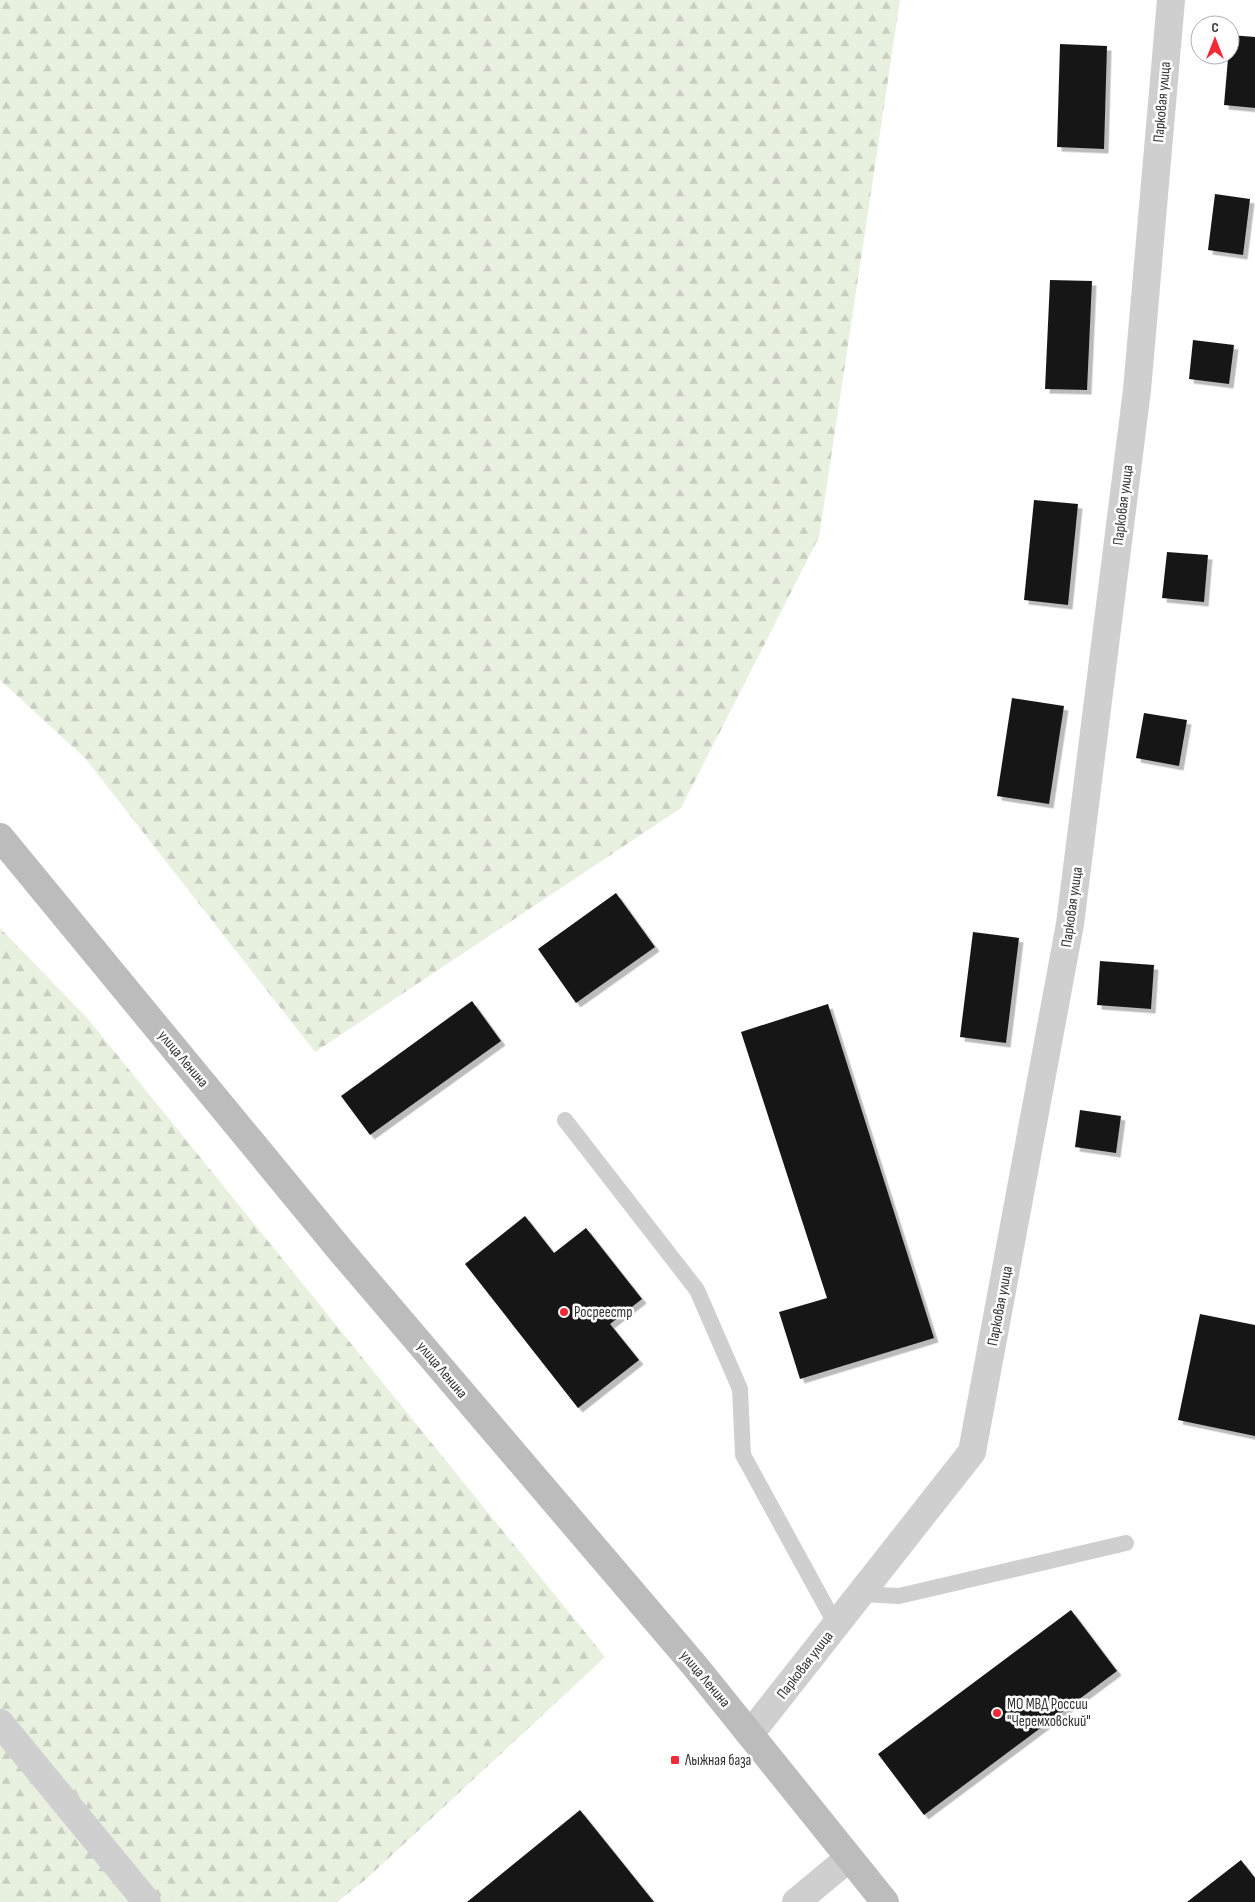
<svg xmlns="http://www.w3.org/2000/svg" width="1255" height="1902" font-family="'Sofia Sans Condensed',sans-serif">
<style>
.forest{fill:url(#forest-firs)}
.building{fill:#191919;filter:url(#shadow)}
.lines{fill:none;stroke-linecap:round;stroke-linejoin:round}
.service{stroke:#cfcfcf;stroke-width:16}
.minor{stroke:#cfcfcf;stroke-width:28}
.secondary{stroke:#bcbcbc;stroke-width:28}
.poi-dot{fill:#f42937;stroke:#fff;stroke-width:2}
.labels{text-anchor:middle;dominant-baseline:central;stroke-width:5;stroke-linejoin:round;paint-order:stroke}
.street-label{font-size:15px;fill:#323232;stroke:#fff}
.poi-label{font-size:15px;fill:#323232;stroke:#fff;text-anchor:start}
</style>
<defs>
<pattern id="forest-firs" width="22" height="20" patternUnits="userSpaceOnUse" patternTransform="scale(1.25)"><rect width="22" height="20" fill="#e8f0e0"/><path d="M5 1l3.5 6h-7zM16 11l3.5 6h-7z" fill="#c7cec1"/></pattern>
<filter id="shadow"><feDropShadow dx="4.5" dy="4.5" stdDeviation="0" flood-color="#0004"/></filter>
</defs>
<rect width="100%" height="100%" fill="#fff"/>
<path class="forest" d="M0 0H900L819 537 681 808 315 1052 85 758 0 680Z
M0 928 88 1019 605 1657 365 1880 337 1902H0Z"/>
<path class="building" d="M1230 35 1255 37V108L1224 105Z
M1060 44 1107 46 1104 149 1057 147Z
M1215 194 1250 199 1243 255 1208 250Z
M1050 280 1092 281 1087 390 1045 389Z
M1193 340 1234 345 1229 384 1189 379Z
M1034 500 1078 504 1068 605 1024 600Z
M1167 552 1208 555 1204 602 1162 598Z
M1012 698 1064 706 1049 804 997 796Z
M1144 713 1187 720 1179 766 1136 758Z
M616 893 655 947 576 1003 538 949Z
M973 932 1019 938 1006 1043 960 1037Z
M1100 961 1154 965 1151 1009 1097 1005Z
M472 1001 501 1041 370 1135 341 1096Z
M828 1004 934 1338 800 1379 779 1312 827 1298 741 1032Z
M1080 1110 1121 1116 1116 1153 1075 1147Z
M525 1216 554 1253 586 1228 642 1299 610 1324 639 1360 578 1408 465 1264Z
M1200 1314 1255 1325V1436L1178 1420Z
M1071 1610 1117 1671 924 1815 878 1754Z
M580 1810 654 1902H467Z
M1241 1860 1255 1878V1902H1187Z"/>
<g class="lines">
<path class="service" d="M565 1120 697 1290 740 1389 743 1455 836 1625
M860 1594 899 1596 1126 1543"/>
<path class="minor" d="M0 1723 147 1902
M750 1734 972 1452 1070 924 1137 390 1171 0
M796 1902 849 1858"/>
<path class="secondary" d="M0 837 341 1251 695 1666 885 1902"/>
</g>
<g class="poi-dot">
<circle cx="564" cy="1312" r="5"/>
<circle cx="997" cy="1713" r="5"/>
<rect x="670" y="1755" width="10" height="10" rx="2.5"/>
</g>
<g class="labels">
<g class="street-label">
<text transform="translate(1162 102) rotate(-85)">Парковая улица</text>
<text transform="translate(1123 505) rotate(-83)">Парковая улица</text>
<text transform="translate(1072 907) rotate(-82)">Парковая улица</text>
<text transform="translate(183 1059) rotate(50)">улица Ленина</text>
<text transform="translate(1000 1306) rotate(-79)">Парковая улица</text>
<text transform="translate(442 1370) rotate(50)">улица Ленина</text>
<text transform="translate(805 1665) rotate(-52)">Парковая улица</text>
<text transform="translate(705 1679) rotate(50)">улица Ленина</text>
</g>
<g class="poi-label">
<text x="574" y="1312">Росреестр</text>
<text x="1007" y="1704">МО МВД России<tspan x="1007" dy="17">"Черемховский"</tspan></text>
<text x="685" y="1760">Лыжная база</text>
</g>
</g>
<g transform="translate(1215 40)"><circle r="24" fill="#ffffff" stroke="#adadad"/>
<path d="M0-4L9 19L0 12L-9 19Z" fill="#f42937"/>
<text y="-8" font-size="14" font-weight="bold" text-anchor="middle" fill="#323232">С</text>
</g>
</svg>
